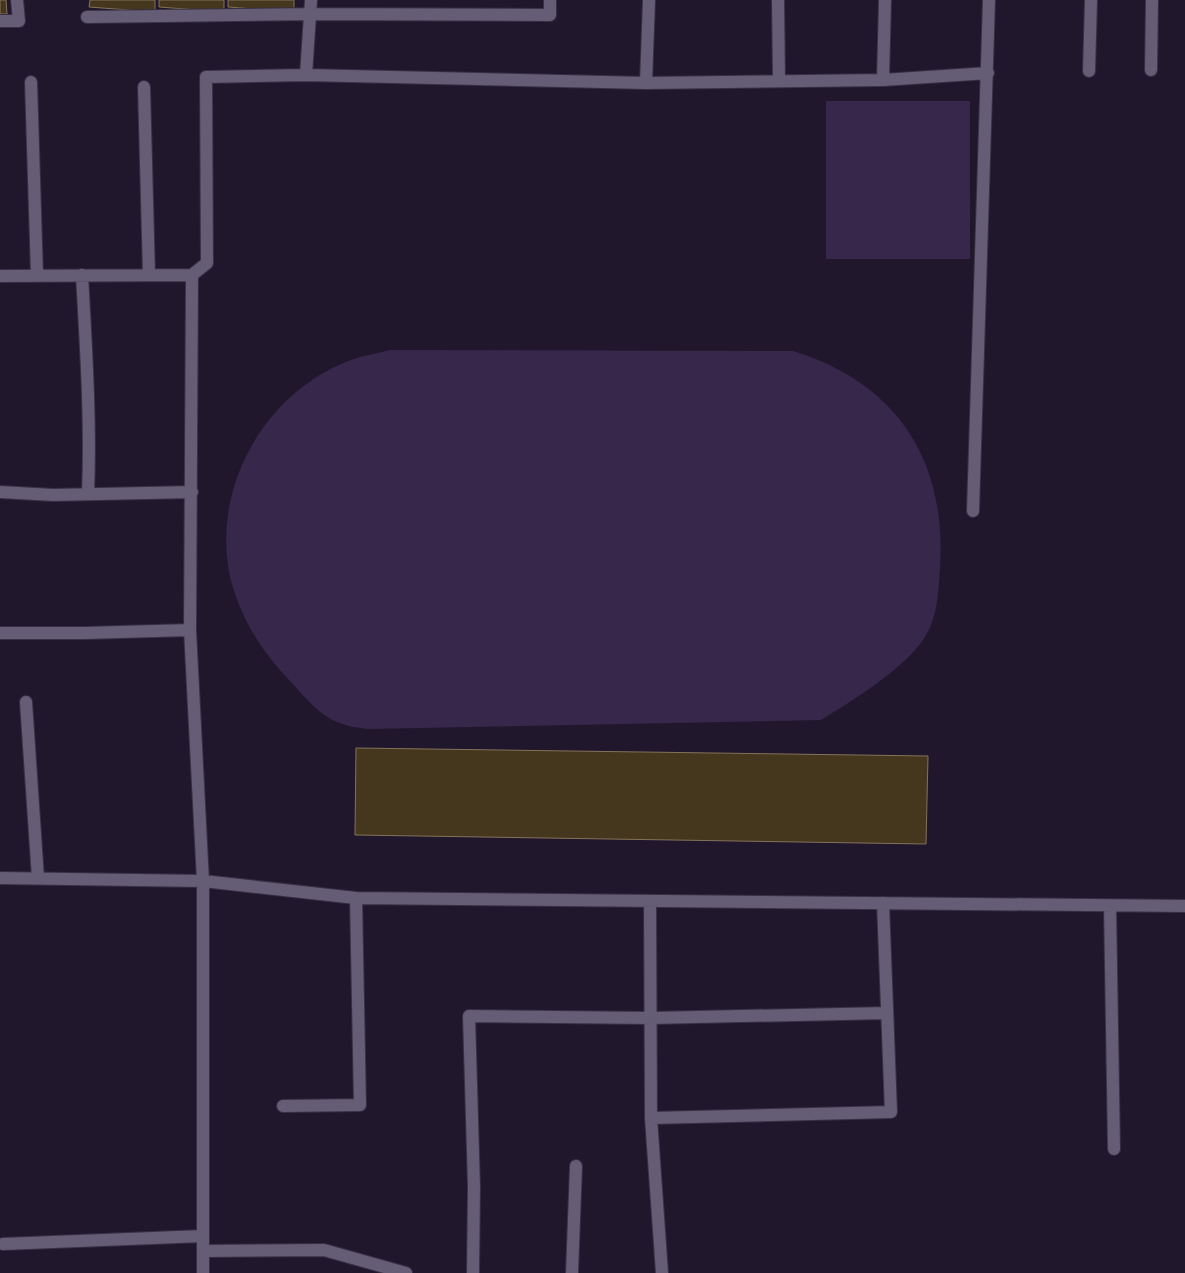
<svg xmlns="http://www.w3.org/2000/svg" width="1185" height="1273" font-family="Manrope,sans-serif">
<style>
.green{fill:#36274b}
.building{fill:#45361e;stroke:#84735a}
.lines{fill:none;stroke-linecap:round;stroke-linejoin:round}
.minor-casing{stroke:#383143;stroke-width:14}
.minor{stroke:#655c76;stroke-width:12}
</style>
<rect width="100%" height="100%" fill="#20172d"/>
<path class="green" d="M826 101H970V259H826Z
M391 350 793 351C897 383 947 460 940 568 938 594 938 618 923 640 902 670 852 701 821 720L368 729C326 725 316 709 289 680 264 654 245 625 234 591 206 503 256 402 339 365 355 357 373 354 391 350Z"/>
<path class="building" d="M0 0H6L7 14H0Z
M90 0H155V12L89 7Z
M159 0H224V12L159 7Z
M228 0H294V12L228 7Z
M356 748 928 756 926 844 355 835Z"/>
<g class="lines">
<defs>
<path id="minor" d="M778 0 779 80
M87 17 311 14 550 15V0
M0 21H19L17 0
M1151 70 1152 0
M1089 71 1091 0
M306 75 311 0
M883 80 885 0
M31 82 37 275
M646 83 649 0
M144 87 149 275
M82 275C86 348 91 421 88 494
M192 275 207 263 206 77 306 75 646 83 883 80 988 73
M0 276 192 275 190 630 203 881V1273
M0 492 53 495 192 492
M973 511 989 0
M0 633H85L190 630
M26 702 38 878
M0 878 203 881 356 898 1185 906
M650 901 651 1118 662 1273
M1110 906 1114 1149
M283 1106 360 1105 356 898
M651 1118 891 1112 883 903
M3 1244 203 1236
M203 1251 324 1250 406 1273
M473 1273 474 1187 469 1016 651 1018 887 1013
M572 1273 576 1166"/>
</defs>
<use href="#minor" class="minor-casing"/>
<use href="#minor" class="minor"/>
</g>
</svg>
